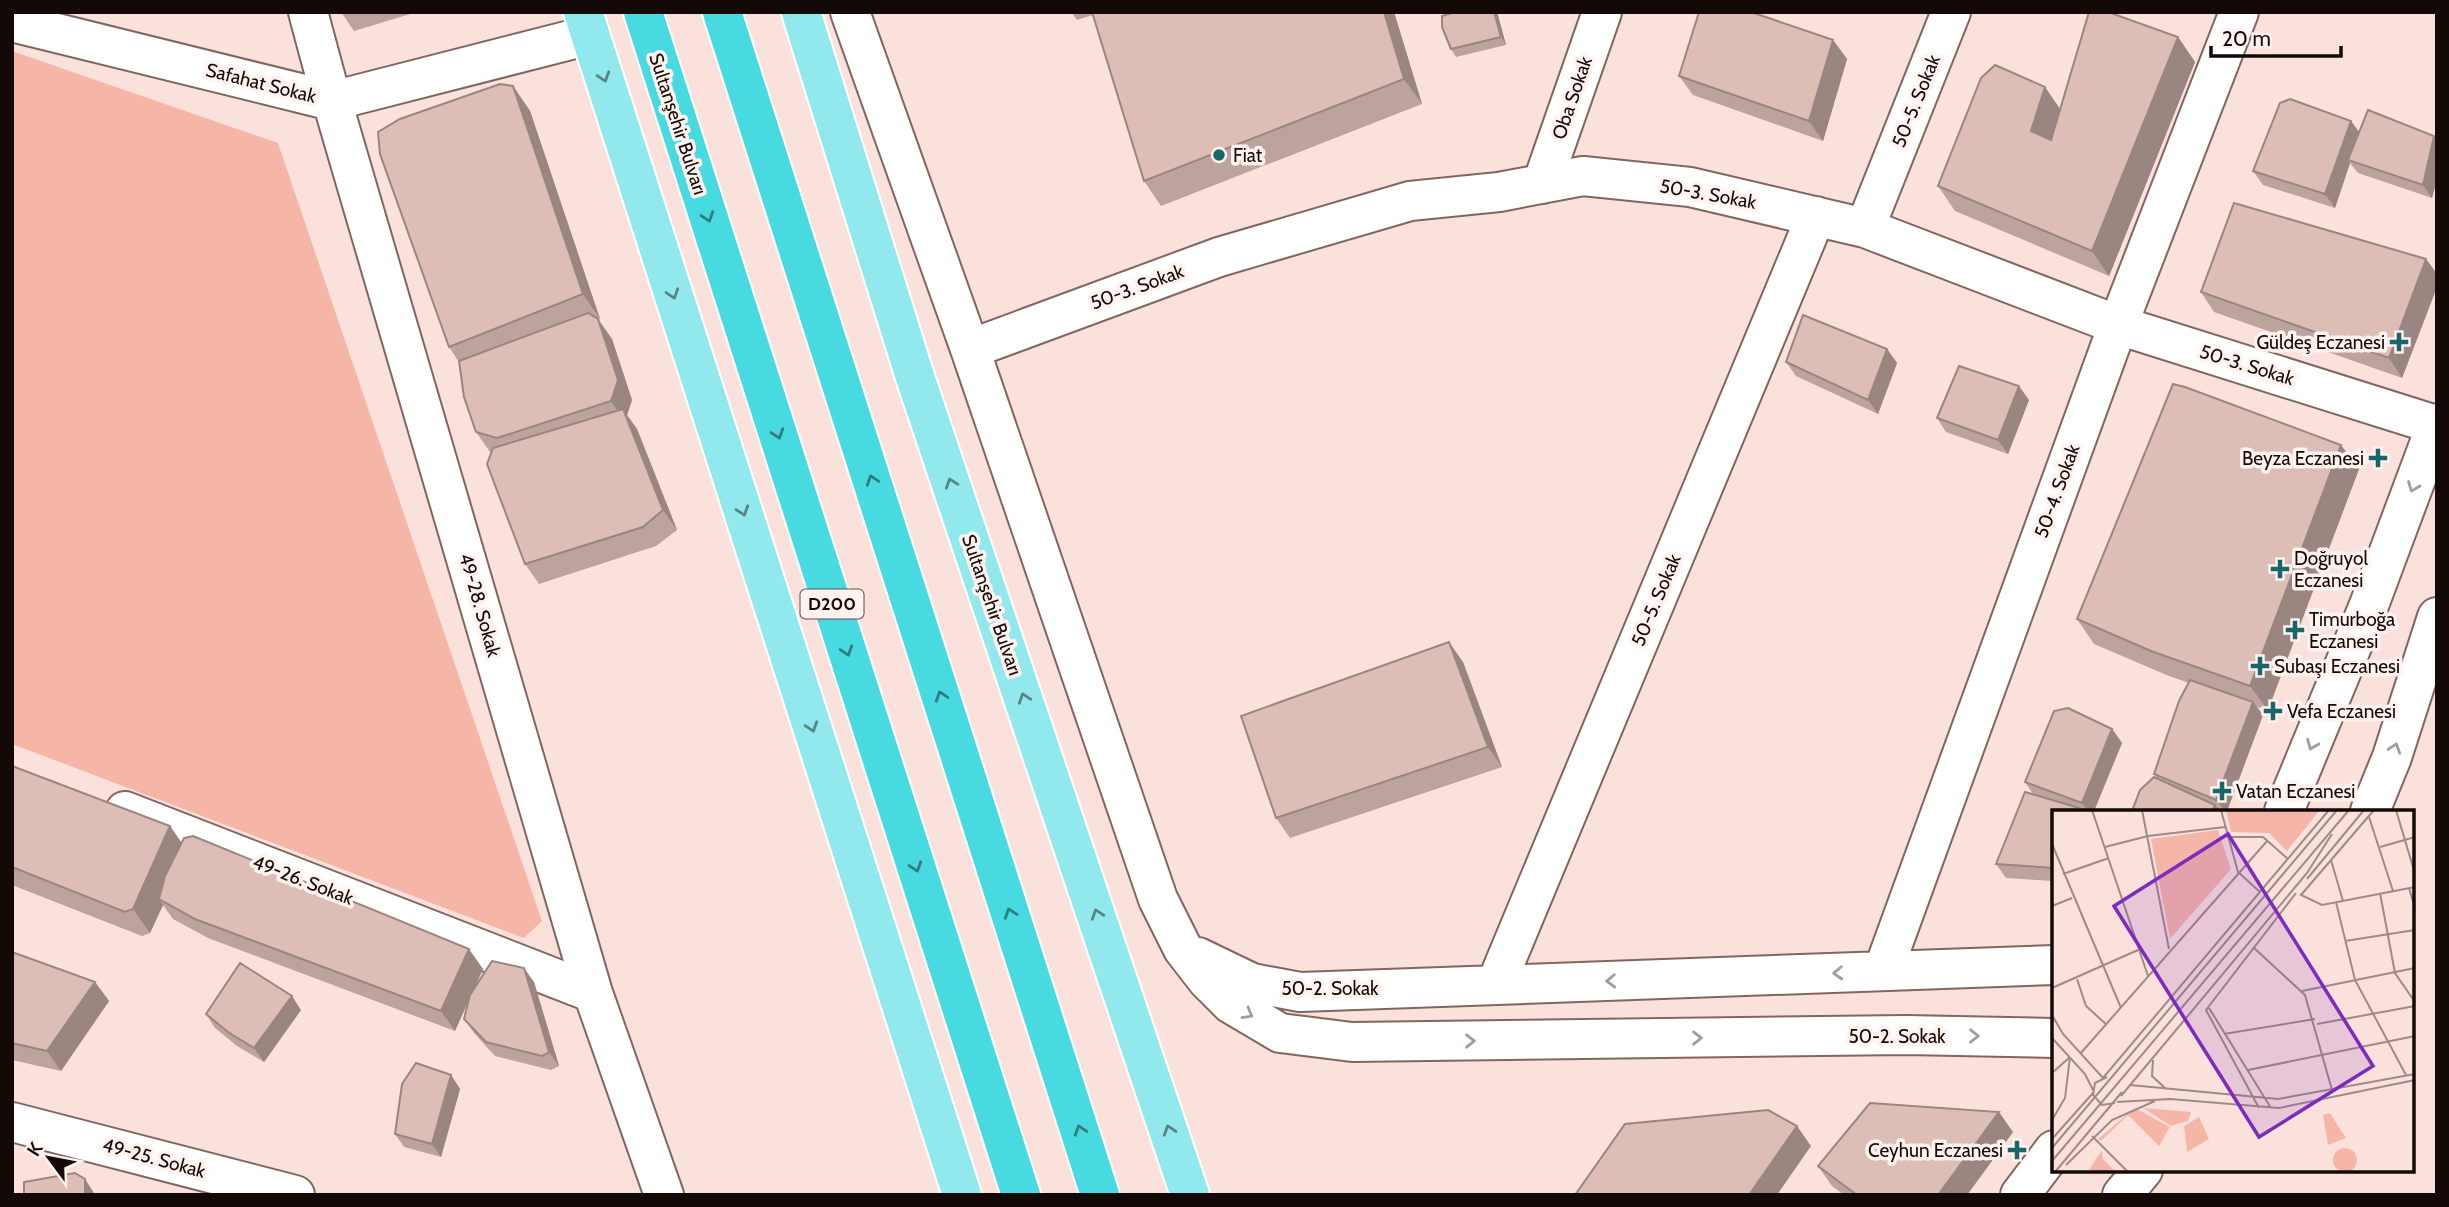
<svg xmlns="http://www.w3.org/2000/svg" width="2449" height="1207" font-family="Cabin,sans-serif">
<style>
.green{fill:#f5b6a8}
.lines{fill:none;stroke-linecap:round;stroke-linejoin:round}
.minor-casing{stroke:#816660;stroke-width:42}
.major-casing{stroke:#fff;stroke-width:42}
.highway-casing{stroke:#fff;stroke-width:42}
.minor{stroke:#fff;stroke-width:38}
.major{stroke:#91e9ed;stroke-width:38}
.highway{stroke:#47dae1;stroke-width:38}
.wall{fill:#bda39d}
.shaded-wall{fill:#9a8580}
.building{fill:#dcbeb7;stroke:#9a8580;stroke-width:2}
.oneway{stroke:#588486}
.oneway2{stroke:#307c7f}
.oneway3{stroke:#a19d9c}
.poi-dot{fill:#18666a;stroke:#fff2ef;stroke-width:2.5}
.labels{text-anchor:middle;dominant-baseline:central;stroke-width:7;stroke-linejoin:round;paint-order:stroke}
.shield{fill:#fff2ef;stroke:#5a4f4d;stroke-width:2}
.shield-label{font-size:18px;font-weight:bold;fill:#130907}
.street-label{font-size:19px;fill:#130907;stroke:#fff2ef}
.poi-label{font-size:19px;fill:#130907;stroke:#fff2ef;text-anchor:start}
.inset-road{fill:none;stroke:#9e8b87;stroke-width:2}
.view{fill:#7b2cbf;fill-opacity:0.15;stroke:#7b2cbf;stroke-width:3.5}
.inset-edge{fill:none;stroke:#130907;stroke-width:3.5}
</style>
<rect width="100%" height="100%" fill="#fbe1dc"/>
<path class="green" d="M12 51 278 143 542 921 524 938 12 744Z"/>
<g class="lines">
<defs>
<path id="minor" d="M308 12 332 101 593 993 664 1195
M850 12 970 349 1158 899 1183 949 1207 980 1231 1004 1280 1033 1352 1042 1906 1035 2054 1038
M12 22 332 101 590 35
M1542 184 1602 12
M1865 228 1951 12
M970 349 1219 257 1410 201 1499 192 1583 176 1690 187 1865 228 2118 325 2436 425
M125 811 593 993
M2284 811 2369 605 2437 423
M2370 811 2392 757 2437 617
M1198 957 1252 983 1300 992 2054 965
M1883 971 2118 325 2239 12
M1496 984 1816 216
M12 1122 295 1195
M2020 1195 2054 1150
M2122 1195 2143 1170"/>
<path id="major" d="M583 12 962 1195
M801 12 915 377 1190 1195"/>
<path id="highway" d="M643 12 1021 1195
M722 12 1100 1195"/>
</defs>
<use href="#minor" class="minor-casing"/>
<use href="#major" class="major-casing"/>
<use href="#highway" class="highway-casing"/>
<use href="#minor" class="minor"/>
<use href="#major" class="major"/>
<use href="#highway" class="highway"/>
</g>
<path class="wall" d="M341 12H417L354 31Z
M1071 12H1394L1422 104 1161 206 1144 181 1093 15 1077 20Z
M1455 12H1497L1506 45 1456 57 1451 49Z
M2178 37 2195 62 2109 276 1955 211 1938 186 2045 87 2060 109Z
M1833 40 1847 59 1823 141 1693 95 1679 76Z
M513 86 530 111 600 319 598 320 612 339 632 400 627 415 637 429 677 530 656 546 539 584 525 564 492 452H490L476 432 459 362 449 347Z
M2351 121 2359 132 2434 136 2437 140V179L2432 198 2358 173 2350 163 2335 208 2263 185 2253 171Z
M2426 259 2437 274V287L2402 378 2214 312 2201 292Z
M1887 349 1897 363 1878 414 1796 376 1786 362Z
M2029 400 2008 454 1946 432 1937 418Z
M2359 469 2268 710 2257 707 2263 715 2227 811H2132L2157 778 2154 774 2189 683 2169 676 2094 644 2077 619Z
M1463 662 1502 767 1290 838 1276 818Z
M2112 729 2122 743 2094 811H2054V881L2006 878 1996 864 2033 794 2025 782Z
M12 766 170 826 182 843 483 969 475 987 534 982 559 1066 551 1070 495 1056 474 1033 464 1019 468 1001 455 1031 208 938 173 919 163 905 150 933 142 936 12 885Z
M12 952 95 982 109 1001 61 1071 12 1060Z
M301 1010 264 1062 237 1046 215 1028 206 1014Z
M451 1075 460 1089 441 1157 404 1147 395 1134Z
M2013 1132 1967 1195H1844L1832 1186 1818 1166Z"/>
<path class="shaded-wall" d="M1384 12H1394L1422 104 1404 79Z
M1494 12H1497L1506 45 1501 37Z
M2178 37 2195 62 2109 276 2092 251Z
M1833 40 1847 59 1823 141 1809 121Z
M513 86 530 111 600 319 583 294Z
M2045 87 2062 112 2049 156 2031 131Z
M2351 121 2361 135 2348 160 2350 163 2335 208 2325 194Z
M2434 136 2437 140V179L2432 198 2423 185Z
M2426 259 2437 274V287L2402 378 2389 358Z
M598 319 612 339 632 400 627 415 637 429 677 530 663 510 625 421 611 401Z
M1887 349 1897 363 1878 414 1868 400Z
M2019 386 2029 400 2008 454 1998 440Z
M2341 445 2359 469 2268 710 2250 686Z
M1449 642 1463 662 1502 767 1488 747Z
M2253 702 2263 715 2227 811H2225L2216 800Z
M2112 729 2122 743 2094 811H2088L2082 803Z
M2215 805 2220 811H2212Z
M170 826 187 851 159 899 163 905 150 933 133 909Z
M469 949 483 969 455 1031 441 1011Z
M524 968 534 982 559 1066 549 1052Z
M95 982 109 1001 61 1071 47 1051Z
M292 996 301 1010 264 1062 254 1048Z
M451 1075 460 1089 441 1157 432 1144Z
M1999 1112 2013 1132 1967 1195H1938Z
M1797 1126 1811 1146 1777 1195H1749Z
M85 1179 94 1193V1195H85Z"/>
<path class="building" d="M1092 12H1384L1404 79 1144 181Z
M1455 12H1494L1501 37 1451 49 1442 27V16Z
M1699 12H1751L1833 40 1809 121 1679 76Z
M2089 12H2108L2178 37 2092 251 1938 186 1981 78 1995 65 2045 87 2031 131 2051 140Z
M500 84 513 86 583 294 449 347 380 154 378 132 400 119Z
M2290 99 2351 121 2325 194 2253 171 2280 103Z
M2368 110 2434 136 2423 185 2348 160Z
M2234 203 2426 259 2389 358 2201 292Z
M588 313 598 319 618 380 611 401 497 438 476 432 464 397 459 361Z
M1803 315 1887 349 1868 400 1786 362Z
M1959 366 2019 386 1998 440 1937 418Z
M2173 384 2185 387 2341 445 2250 686 2151 651 2077 619Z
M623 409 663 510 643 527 525 564 487 464 493 448Z
M1449 642 1488 747 1276 818 1241 716Z
M2190 680 2253 702 2216 800 2154 774 2179 701Z
M2068 708 2112 729 2082 803 2025 782 2054 711Z
M12 766 170 826 133 909 125 912 12 867Z
M2154 777 2215 805 2212 811H2132L2140 790Z
M2025 792 2079 808 2078 811H2054V868L1996 864Z
M193 836 469 949 441 1011 195 919 159 899 165 876 184 838Z
M12 952 95 982 47 1051 12 1043Z
M492 961 524 968 549 1052 542 1056 486 1042 464 1019 470 995Z
M240 963 292 996 254 1048 228 1032 206 1014Z
M416 1063 451 1075 432 1144 395 1134 402 1084Z
M1870 1103 1999 1112 1938 1195H1857L1818 1166Z
M1768 1110 1797 1126 1749 1195H1575L1625 1124Z
M75 1173 85 1179V1195H24V1182Z"/>
<defs><path id="oneway-chevron" d="M-2-3.5L2.5 0L-2 3.5" fill="none" stroke-width="1.6" stroke-linecap="round" stroke-linejoin="round" transform="scale(1.75)"/></defs>
<g class="oneway">
<use href="#oneway-chevron" transform="translate(604 77) rotate(72)"/>
<use href="#oneway-chevron" transform="translate(673 294) rotate(72)"/>
<use href="#oneway-chevron" transform="translate(951 483) rotate(-109)"/>
<use href="#oneway-chevron" transform="translate(743 511) rotate(72)"/>
<use href="#oneway-chevron" transform="translate(1024 698) rotate(-109)"/>
<use href="#oneway-chevron" transform="translate(812 727) rotate(72)"/>
<use href="#oneway-chevron" transform="translate(1097 914) rotate(-109)"/>
<use href="#oneway-chevron" transform="translate(1169 1130) rotate(-108)"/>
</g>
<g class="oneway2">
<use href="#oneway-chevron" transform="translate(708 217) rotate(72)"/>
<use href="#oneway-chevron" transform="translate(778 434) rotate(72)"/>
<use href="#oneway-chevron" transform="translate(872 480) rotate(-108)"/>
<use href="#oneway-chevron" transform="translate(847 651) rotate(72)"/>
<use href="#oneway-chevron" transform="translate(941 696) rotate(-108)"/>
<use href="#oneway-chevron" transform="translate(916 867) rotate(72)"/>
<use href="#oneway-chevron" transform="translate(1010 913) rotate(-108)"/>
<use href="#oneway-chevron" transform="translate(1080 1130) rotate(-108)"/>
</g>
<g class="oneway3">
<use href="#oneway-chevron" transform="translate(2413 487) rotate(111)"/>
<use href="#oneway-chevron" transform="translate(2312 745) rotate(112)"/>
<use href="#oneway-chevron" transform="translate(2395 748) rotate(-72)"/>
<use href="#oneway-chevron" transform="translate(1838 973) rotate(178)"/>
<use href="#oneway-chevron" transform="translate(1611 981) rotate(178)"/>
<use href="#oneway-chevron" transform="translate(1248 1014) rotate(30)"/>
<use href="#oneway-chevron" transform="translate(1974 1036) rotate(1)"/>
<use href="#oneway-chevron" transform="translate(1697 1038) rotate(-1)"/>
<use href="#oneway-chevron" transform="translate(1470 1041) rotate(-1)"/>
</g>
<g class="poi-dot">
<circle cx="1219" cy="155" r="7"/>
<path d="M2395.5 331.5h7v7h7v7h-7v7h-7v-7h-7v-7h7z"/>
<path d="M2374.5 447.5h7v7h7v7h-7v7h-7v-7h-7v-7h7z"/>
<path d="M2276.5 558.5h7v7h7v7h-7v7h-7v-7h-7v-7h7z"/>
<path d="M2291.5 619.5h7v7h7v7h-7v7h-7v-7h-7v-7h7z"/>
<path d="M2256.5 655.5h7v7h7v7h-7v7h-7v-7h-7v-7h7z"/>
<path d="M2269.5 700.5h7v7h7v7h-7v7h-7v-7h-7v-7h7z"/>
<path d="M2218.5 780.5h7v7h7v7h-7v7h-7v-7h-7v-7h7z"/>
<path d="M2013.5 1139.5h7v7h7v7h-7v7h-7v-7h-7v-7h7z"/>
</g>
<g class="labels">
<rect class="shield" x="800.5" y="589.5" width="63" height="29" rx="5"/>
<g class="shield-label">
<text x="832" y="604">D200</text>
</g>
<g class="street-label">
<text transform="translate(261 83) rotate(14)">Safahat Sokak</text>
<text transform="translate(1572 98) rotate(-71)">Oba Sokak</text>
<text transform="translate(1916 101) rotate(-68)">50-5. Sokak</text>
<text transform="translate(678 124) rotate(72)">Sultanşehir Bulvarı</text>
<text transform="translate(1708 194) rotate(10)">50-3. Sokak</text>
<text transform="translate(1137 287) rotate(-20)">50-3. Sokak</text>
<text transform="translate(2247 365) rotate(17)">50-3. Sokak</text>
<text transform="translate(2057 491) rotate(-70)">50-4. Sokak</text>
<text transform="translate(1656 600) rotate(-67)">50-5. Sokak</text>
<text transform="translate(480 605) rotate(74)">49-28. Sokak</text>
<text transform="translate(992 605) rotate(71)">Sultanşehir Bulvarı</text>
<text transform="translate(303 880) rotate(21)">49-26. Sokak</text>
<text x="1330" y="988">50-2. Sokak</text>
<text x="1897" y="1036">50-2. Sokak</text>
<text transform="translate(154 1158) rotate(15)">49-25. Sokak</text>
</g>
<g class="poi-label">
<text x="1233" y="155">Fiat</text>
<text x="2385" y="342" text-anchor="end">Güldeş Eczanesi</text>
<text x="2364" y="458" text-anchor="end">Beyza Eczanesi</text>
<text x="2294" y="558">Doğruyol<tspan x="2294" dy="22">Eczanesi</tspan></text>
<text x="2309" y="619">Timurboğa<tspan x="2309" dy="22">Eczanesi</tspan></text>
<text x="2274" y="666">Subaşı Eczanesi</text>
<text x="2287" y="711">Vefa Eczanesi</text>
<text x="2236" y="791">Vatan Eczanesi</text>
<text x="2003" y="1150" text-anchor="end">Ceyhun Eczanesi</text>
</g>
</g>
<g transform="translate(2052 810)">
<rect width="362" height="362" fill="#fbe1dc"/>
<path d="M83 298 118 317 107 336 76 305 49 331 46 329ZM91 298 139 302 136 311 119 316ZM278 303 294 328 276 335 271 305ZM147 307 157 329 135 342 132 316ZM281 350a12 12 0 1 1 24 0a12 12 0 1 1-24 0ZM50 340 51 349 64 362 37 360Z" fill="#f5b6a8"/>
<path d="M174 0H268L235 41 217 23 179 22ZM166 20 179 59 118 129 99 29Z" fill="#f5b6a8"/>
<path class="inset-road" d="M40 0 96 166M90 0 117 139M169 0 186 62 208 82M322 0 249 85 270 95 363 77M344 0 363 64M317 7 341 81M175 27H211L236 49M0 34 69 198M53 37 96 26 173 17M328 37 363 27M279 50 291 91M11 64 57 48M255 69 312 0M357 78 363 99M328 83 343 163 363 192M284 92 303 170 354 265M0 96 20 88M293 131 363 120M201 137 253 185 280 280M25 169 34 196 55 215M0 178 86 140M250 181 363 158M157 198 219 298M0 205 11 224 51 268 277 0M265 214 363 196M172 224 263 209M0 228 33 264 41 280M28 244 216 30M101 250 100 266 113 278M196 260 363 226M0 263 18 247M55 267 43 273 41 285 50 295 63 293M78 275 226 289 363 264M69 286 255 63 280 24M65 292 118 289 227 298 363 270M207 298 154 200 244 83M0 310 13 288 18 247M40 326 76 362M0 329 41 283M0 338 285 0M0 351 297 0M14 355 60 310 103 291M3 362 70 282"/>
<path class="view" d="M176 24 321 256 207 327 62 96Z"/>
<rect width="362" height="362" class="inset-edge"/>
</g>
<rect width="2449" height="1207" fill="none" stroke="#130907" stroke-width="28"/>
<g transform="translate(49 1158) rotate(302)" stroke="#fff2ef" stroke-width="5" paint-order="stroke">
<path d="M0-5L12 26L0 18L-12 26Z" fill="#130907"/>
<text y="-10" font-size="19" font-weight="bold" text-anchor="middle" fill="#130907">K</text>
</g>
<path d="M2211 46v10h130v-10" fill="none" stroke="#130907" stroke-width="3.5"/>
<text x="2222" y="46" font-size="21" fill="#130907" stroke="#fff2ef" stroke-width="5" paint-order="stroke">20 m</text>
</svg>
